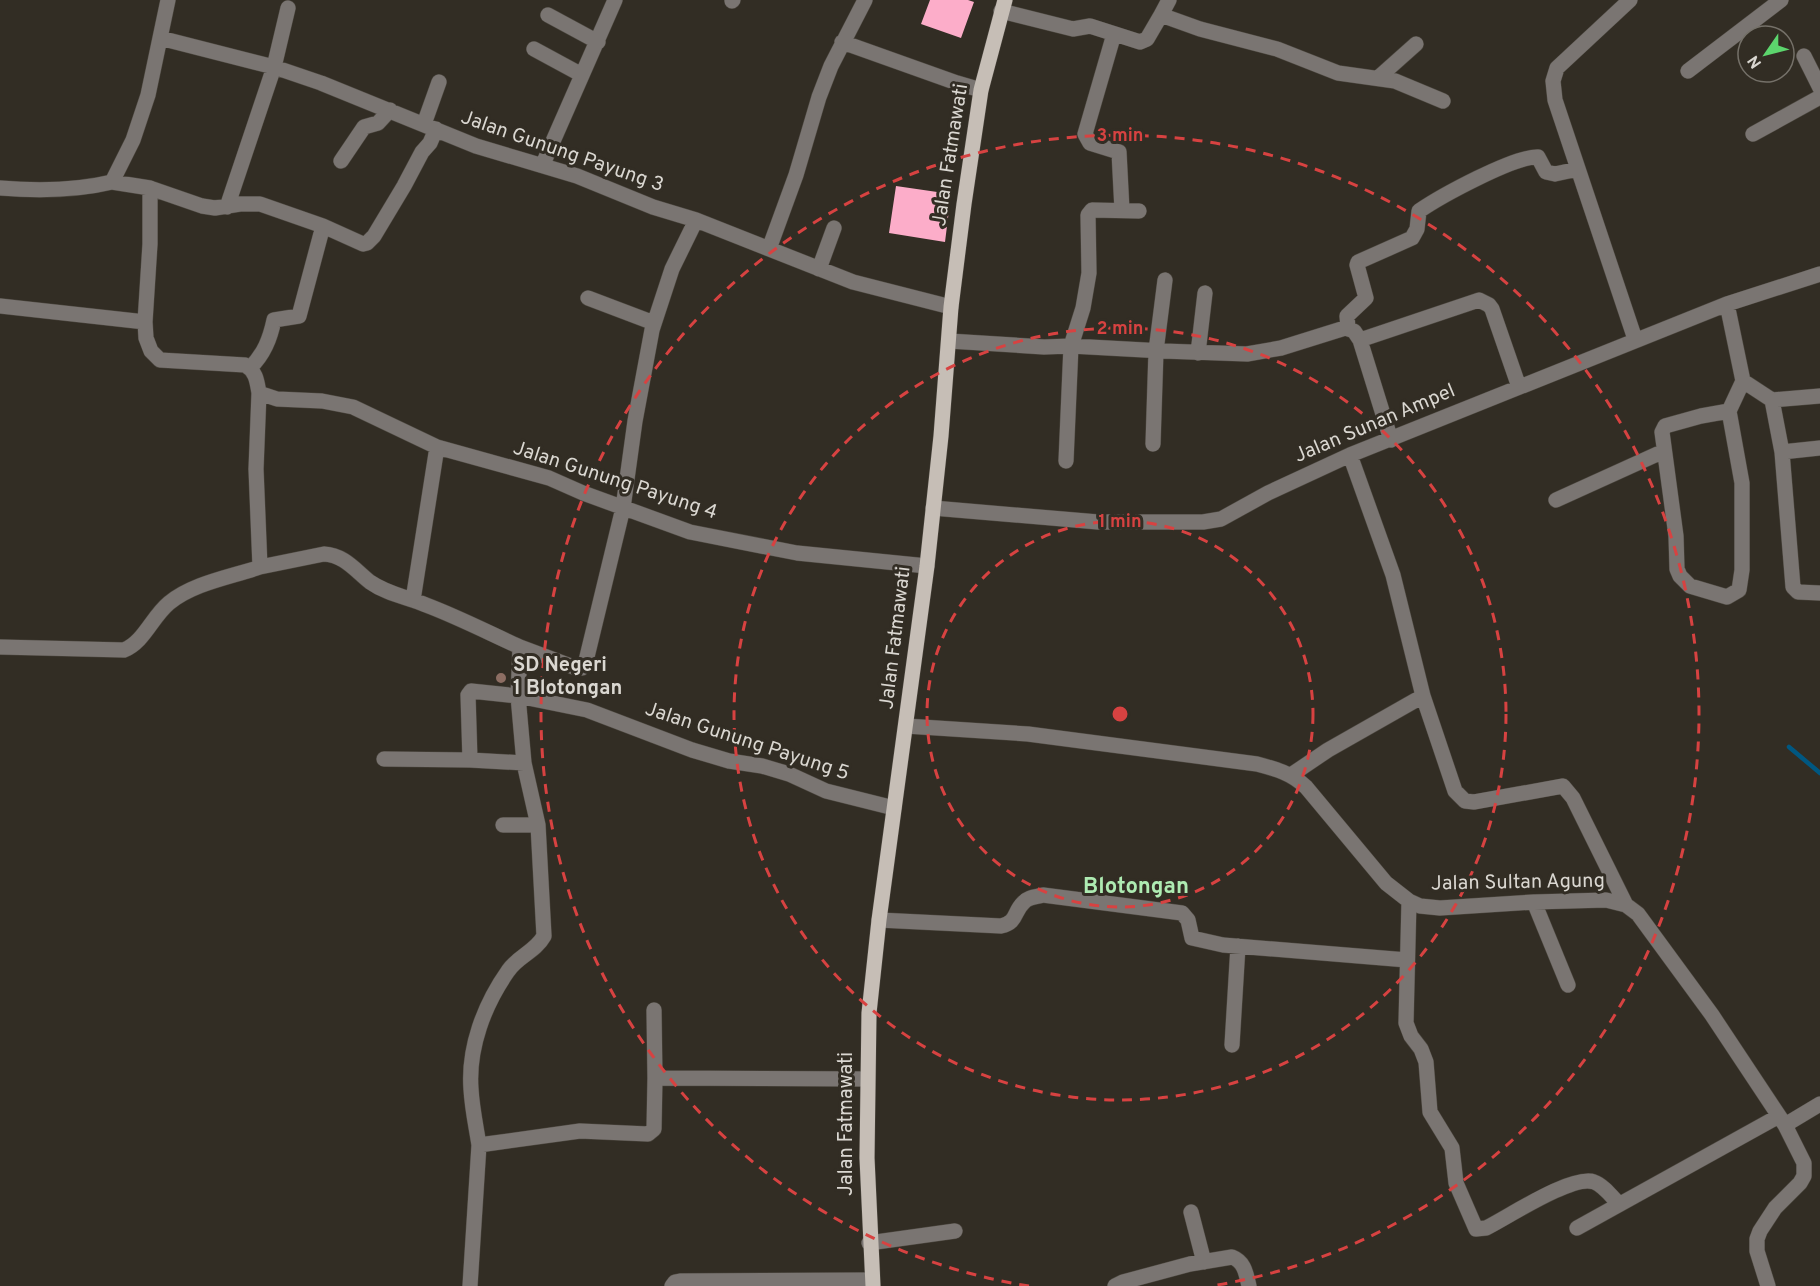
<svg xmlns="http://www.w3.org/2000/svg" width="1820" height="1286" font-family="Overpass,sans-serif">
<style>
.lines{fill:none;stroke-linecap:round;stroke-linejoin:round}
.stream{stroke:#005781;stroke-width:4.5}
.building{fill:#fcadc9}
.minor-casing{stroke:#4d4840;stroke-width:16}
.major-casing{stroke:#4d4840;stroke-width:16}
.minor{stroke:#7a7572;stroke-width:15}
.major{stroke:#c6beb6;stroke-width:15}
.ring{fill:none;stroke:#d74241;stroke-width:3;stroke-dasharray:10 8}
.education-dot{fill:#8d6e63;stroke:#322d24;stroke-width:2}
.labels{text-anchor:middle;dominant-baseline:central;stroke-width:6;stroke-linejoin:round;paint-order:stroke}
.street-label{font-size:20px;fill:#dad7d1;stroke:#322d24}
.poi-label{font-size:20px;font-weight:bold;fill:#dad7d1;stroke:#322d24;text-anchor:start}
.quarter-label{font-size:22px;font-weight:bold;fill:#aeebb2;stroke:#322d24}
.centre{fill:#d74241;stroke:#322d24;stroke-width:3}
.ring-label{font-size:18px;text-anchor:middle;font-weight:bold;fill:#d74241;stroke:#322d24;stroke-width:6;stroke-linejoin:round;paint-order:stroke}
</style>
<rect width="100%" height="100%" fill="#322d24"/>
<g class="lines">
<path class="stream" d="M1789 747 1820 773"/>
</g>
<path class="building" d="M930 0H968L974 2 961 38 921 24Z
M896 186 951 194 945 242 889 233Z"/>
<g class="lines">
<defs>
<path id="minor" d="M168 0 148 95 133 140 112 182 150 188V244L145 322 146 338 151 351 160 360 245 365C256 371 257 381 259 393L277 399 322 401 353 407 437 447 549 478 583 493 690 532 797 553 927 566
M1169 0 1161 15 1200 29 1277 49 1338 73 1395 81 1443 101
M1630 0 1557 68 1553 81 1555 100 1635 339
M732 1 733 0
M1001 11 1073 29 1090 26 1140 42 1147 39 1161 15
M548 15 598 42
M1114 34 1085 134 1090 143 1119 152 1122 210
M160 38 274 67 321 83 476 146 577 176 653 207 696 220 853 282 951 307
M842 42 957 83 981 90
M534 49 582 75
M1804 56 1820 88
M1688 71 1781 0
M1379 77 1416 44
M424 124 439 82
M1753 134 1820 97
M341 161 364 127 378 123 390 110
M543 164 615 0
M0 188C38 191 75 191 112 182
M150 188 202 206 215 208 240 204H260L323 226 363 244 367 243 374 236 404 186 422 152 430 143 436 129
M227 207 274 67 288 8
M769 249 796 175 819 97 831 66 865 0
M819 269 834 228
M588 298 654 323
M1727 304 1743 381 1729 411 1742 483V570L1739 590 1727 597 1690 586 1680 576 1677 569 1676 536 1662 432 1665 426 1701 416 1729 411
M0 306 145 322
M1348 328 1347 316 1366 298 1357 265 1358 262 1412 238 1417 229 1419 211C1441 196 1514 156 1538 157L1546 172 1555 174 1578 169
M1360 340 1391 440
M949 341 1044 347 1071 346 1163 351 1247 354 1281 348 1345 328 1354 331 1360 340 1479 300 1489 305 1492 309 1519 387
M1198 353 1205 293
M250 368C264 354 270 339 274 320L299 316 323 226
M1743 381 1772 400 1820 396
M259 393 256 469 260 567 324 554C344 555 355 570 370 582 387 594 407 597 426 605 458 617 489 633 520 647
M1772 400 1782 452 1793 587 1798 592 1820 593
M1153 444 1156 351 1165 280
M1782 452 1820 448
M1350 455 1393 575 1423 696 1455 791 1465 801 1474 802 1563 786 1573 798 1626 905
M1066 461 1071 346 1083 308 1089 273 1088 215 1092 210 1139 211
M1556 500 1664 451
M933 508 1098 522H1203L1221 519 1268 493 1350 455 1727 304 1820 274
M413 600 437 447
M0 647 124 650C144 642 152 617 169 603 193 583 231 577 260 567
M906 726 1028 734 1257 764C1276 769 1291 773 1306 787L1386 883 1409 901 1420 906 1440 908 1534 902 1606 900 1626 905 1638 914 1712 1015 1785 1125 1804 1163V1176L1800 1183 1775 1208 1760 1231 1757 1239V1251L1768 1286
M384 759 470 760
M524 763 470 760 468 695 471 691 518 696 587 710 692 750 729 761 762 766 789 774 826 791 894 808
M1291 775 1328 750 1423 696
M503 825H538L524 763 518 696 520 647 576 668H582L585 665 623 508 635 421 652 330 672 269 696 220
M1409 901 1406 1023 1411 1036 1421 1049 1426 1062 1430 1112 1452 1148 1456 1183 1476 1229 1486 1228C1508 1217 1573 1174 1594 1182 1603 1185 1612 1197 1619 1204
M1534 902 1568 985
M879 920 1001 926C1018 922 1013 912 1024 902 1028 897 1036 897 1043 895L1182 913 1188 920 1192 938 1223 945 1407 960
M654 1010 655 1078
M1232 1045 1238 946
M1785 1125 1820 1104
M479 1145C476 1126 472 1108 471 1089 468 1048 484 1005 508 971 518 956 535 952 544 936L538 825
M1191 1212 1204 1262
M1577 1228 1779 1116
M869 1243 955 1231
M470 1286 479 1145 580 1131 648 1134 654 1129 655 1078 867 1079
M672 1286 675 1282 680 1281 872 1280
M1115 1286 1123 1282 1190 1264 1232 1257C1245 1262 1246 1274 1249 1286"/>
<path id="major" d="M873 1286 867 1158 869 1013 879 920 927 566 941 436 951 307 964 204 981 90 1005 0"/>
</defs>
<use href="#minor" class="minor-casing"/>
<use href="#major" class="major-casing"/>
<use href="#minor" class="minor"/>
<use href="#major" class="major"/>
</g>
<g class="ring">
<circle cx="1120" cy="714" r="193"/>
<circle cx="1120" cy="714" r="386"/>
<path d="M1029 1286A579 579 0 1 1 1211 1286"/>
</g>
<circle class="education-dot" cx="501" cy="678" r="6"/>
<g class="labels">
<g class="street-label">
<text transform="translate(562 152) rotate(19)">Jalan Gunung Payung 3</text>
<text transform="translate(951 155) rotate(-81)">Jalan Fatmawati</text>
<text transform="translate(1375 424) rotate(-23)">Jalan Sunan Ampel</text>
<text transform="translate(615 481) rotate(18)">Jalan Gunung Payung 4</text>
<text transform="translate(896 638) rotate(-83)">Jalan Fatmawati</text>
<text transform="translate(747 742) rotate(18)">Jalan Gunung Payung 5</text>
<text transform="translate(1518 883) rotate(-1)">Jalan Sultan Agung</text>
<text transform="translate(847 1124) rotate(-90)">Jalan Fatmawati</text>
</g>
<g class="poi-label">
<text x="513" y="666">SD Negeri<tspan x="513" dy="23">1 Blotongan</tspan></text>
</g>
<g class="quarter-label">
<text x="1136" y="887">Blotongan</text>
</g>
</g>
<circle cx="1120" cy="714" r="9" class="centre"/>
<g class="ring-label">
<text x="1120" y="141">3 min</text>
<text x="1120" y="334">2 min</text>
<text x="1120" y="527">1 min</text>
</g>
<g transform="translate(1766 54) rotate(235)"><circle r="28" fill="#322d24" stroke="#757169" stroke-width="1.5"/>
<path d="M0-4.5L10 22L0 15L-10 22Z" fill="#5cd56d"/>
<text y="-9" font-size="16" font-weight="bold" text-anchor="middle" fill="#dad7d1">N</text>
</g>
</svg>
